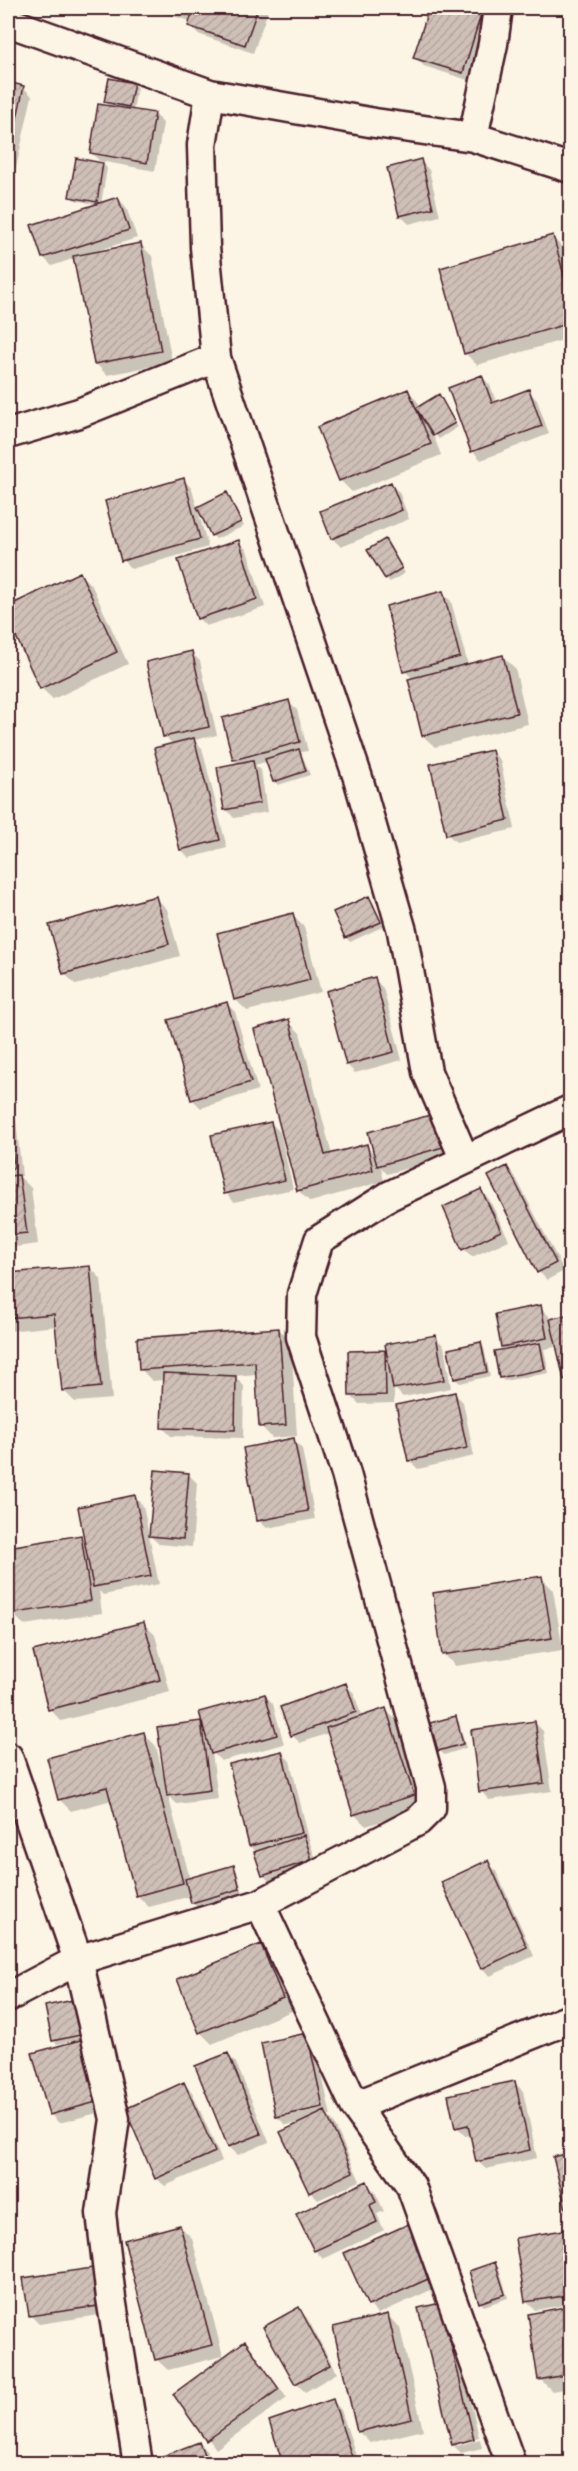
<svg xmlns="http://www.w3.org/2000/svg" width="578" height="2471" font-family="'Playpen Sans',sans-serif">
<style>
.shadow{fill:#0003}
.building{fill:url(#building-hatch);stroke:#4a1f2b;stroke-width:1.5}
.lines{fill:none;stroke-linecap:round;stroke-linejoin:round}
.minor-casing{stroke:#4a1f2b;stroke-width:33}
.minor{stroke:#fcf5e5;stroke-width:28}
</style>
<defs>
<pattern id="building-hatch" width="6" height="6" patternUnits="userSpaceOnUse" patternTransform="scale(1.5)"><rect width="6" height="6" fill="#cfc0b7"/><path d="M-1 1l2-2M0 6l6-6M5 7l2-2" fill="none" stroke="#b3a59e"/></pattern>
</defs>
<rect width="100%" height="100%" fill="#fcf5e5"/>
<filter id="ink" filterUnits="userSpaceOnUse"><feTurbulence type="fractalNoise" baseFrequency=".0167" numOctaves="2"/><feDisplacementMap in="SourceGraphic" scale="12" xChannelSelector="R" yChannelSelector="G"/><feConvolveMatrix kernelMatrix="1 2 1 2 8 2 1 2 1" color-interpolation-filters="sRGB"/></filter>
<g filter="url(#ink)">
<path class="shadow" d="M143 8H269L253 53 198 34 189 25 191 21Z
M430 8H493L471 81 424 66 415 57Z
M8 84 23 87 32 96 16 168 8 166 24 91H21L8 154Z
M133 84 137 88 133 111 155 115 163 123 155 171 100 161 107 168 101 204 118 198 126 207 137 238 96 251 97 253 141 245 152 256 172 362 107 375 95 363 75 258 52 266 43 257 99 205 75 200 71 196 103 164 91 153 112 108 106 102Z
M421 161 429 170 440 216 409 224 400 215Z
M552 237 564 249 570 272V338L477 365 465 353Z
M482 377 490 385 497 403 528 391 537 400 549 434 481 460 473 451Z
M408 390 421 406 439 396 458 427 439 439 432 432 441 455 352 492 340 480Z
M184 480 192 489 208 547 131 569 123 560Z
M390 484 399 492 409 519 341 547 332 538Z
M227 494 244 526 216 539 212 535Z
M385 541 405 573 390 582 386 578Z
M238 542 247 550 265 607 206 626 198 618Z
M80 574 92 586 128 664 53 699 41 688 8 615V608Z
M442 593 451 601 468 665 503 657 515 668 528 724 435 747 423 736 413 679 405 671Z
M191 653 200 661 217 735 194 740 202 748 227 848 189 858 181 849 173 745 165 736Z
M288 702 297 710 308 751 301 752 310 775 278 785 274 781 268 761 255 765 261 770 267 812 234 818 226 809 239 764 234 760 224 719Z
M491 751 500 760 515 829 456 842 447 834Z
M155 897 167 909 180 956 76 985 64 973Z
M369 898 373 902 384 926 350 942 346 937Z
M292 915 304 927 321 992 247 1011 235 999Z
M374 979 383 988 402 1060 355 1073 347 1065Z
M8 1004 9 1005 8 1049Z
M227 1004 235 1012 258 1090 201 1108 192 1099Z
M288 1021 300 1033 332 1155 366 1146 376 1156 433 1116 451 1156 387 1174 381 1167 384 1181 310 1202 298 1190Z
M8 1112 16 1120 22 1176H19L31 1188 38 1244 8 1248Z
M271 1123 280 1132 293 1189 234 1202 226 1193Z
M507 1167 515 1176 564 1271 547 1280 539 1272Z
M481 1191 489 1199 509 1240 472 1257 464 1249Z
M90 1267 101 1279 112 1399 75 1402 63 1390 57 1326 8 1331V1275Z
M540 1307 549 1316 550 1320 570 1315V1384L566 1379 555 1335 553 1336 555 1347 544 1349 549 1373 504 1381 500 1377 507 1350 503 1346Z
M279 1329 291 1341 297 1436 272 1438 261 1426 257 1374 234 1376 244 1386 243 1438 171 1436 163 1428 164 1380 152 1381 141 1369Z
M435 1337 444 1346 451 1388 403 1397 394 1388V1403L359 1404 351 1396 384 1352 389 1356Z
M480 1344 484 1348 490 1376 460 1383 455 1379Z
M455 1394 463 1402 474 1456 418 1469 409 1460Z
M294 1440 302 1449 315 1519 267 1528 258 1520Z
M189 1475 197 1483 192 1547 159 1544 150 1536Z
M135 1497 143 1506 159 1584 103 1595 99 1591 102 1613 24 1625 12 1613 8 1587V1549L80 1537 86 1543Z
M542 1578 553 1590 563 1650 455 1666 444 1654Z
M144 1624 155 1635 170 1692 61 1721 50 1709Z
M345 1685 354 1693 362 1718 386 1710 398 1722 425 1807 366 1826 354 1814 329 1733 300 1743 292 1735Z
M265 1695 273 1704 284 1744 221 1761 212 1752 218 1799 177 1804 168 1795 190 1879 233 1867 237 1871 243 1893 196 1907 191 1896 149 1907 137 1895 112 1800 71 1811 59 1799 144 1734 156 1746 164 1778H166L200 1722 205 1728Z
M455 1718 459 1722 466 1748 444 1755 439 1750Z
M535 1723 543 1731 552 1791 489 1800 481 1791Z
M282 1753 290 1761 310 1843 319 1868 271 1883 263 1875 257 1852 250 1846Z
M487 1862 496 1871 534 1956 490 1976 482 1968Z
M260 1946 272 1958 294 2010 212 2044 200 2032Z
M46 2007 88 2038 82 2039 92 2049 108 2110 59 2123 51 2115 34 2054 73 2044 72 2041 57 2044 53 2040Z
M307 2035 315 2043 331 2116H328L333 2121 360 2181 318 2200 310 2192 303 2122 286 2125 277 2117Z
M227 2054 236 2063 269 2142 238 2155 229 2147 196 2067Z
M514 2082 523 2091 537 2158 486 2169 477 2161 471 2135 465 2136 457 2127Z
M184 2084 192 2092 222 2161 165 2186 156 2178Z
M570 2154V2215L555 2158Z
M366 2183 375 2192 384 2211 377 2214 384 2230 323 2259 315 2250Z
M413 2224 444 2284 378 2314 369 2305Z
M180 2226 192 2238 223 2356 168 2370 156 2359Z
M570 2231V2304L535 2310 526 2301 517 2239Z
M495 2264 499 2268 508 2298 484 2306 480 2302Z
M99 2268 112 2313 39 2324 30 2315Z
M570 2308V2388L552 2391 540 2379 529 2315Z
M299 2309 307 2318 337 2373 305 2392 296 2383 265 2328Z
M420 2309 449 2313 479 2437 457 2442V2446L480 2439 482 2448 461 2453 453 2445Z
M388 2316 400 2328 423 2430 370 2443 358 2431Z
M245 2343 287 2398 216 2449 175 2394Z
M333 2401 341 2410 359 2464H285Z
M199 2443 207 2452 212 2464H153Z"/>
<path class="building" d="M194 8H258L245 45 188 26Z
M429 8H483L463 73 413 58Z
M109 78 134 83 129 107 104 102Z
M8 82 24 86 8 161Z
M98 104 155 113 147 163 90 153Z
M76 158 103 163 97 202 69 197Z
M421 159 433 208 399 216 387 168Z
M118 197 129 230 42 258 31 225Z
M553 235 570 297V323L464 354 440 268Z
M141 243 161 351 94 364 73 256Z
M482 375 492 403 529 389 542 426 471 452 448 388Z
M408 389 431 444 339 481 317 427Z
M439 394 455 423 433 436 416 408Z
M184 478 200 539 121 561 105 501Z
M391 482 402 510 331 539 320 511Z
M227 492 241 522 211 536 197 507Z
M385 539 402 568 385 579 367 550Z
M239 540 257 599 197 619 178 560Z
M80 572 117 652 40 689 8 619V606Z
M443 591 460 657 403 672 386 606Z
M192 651 209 727 163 737 146 662Z
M503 655 517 713 422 736 408 679Z
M289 700 300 742 233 760 222 718Z
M194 738 220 840 180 850 154 748Z
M299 749 306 771 273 782 265 759Z
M492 750 508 820 446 835 430 764Z
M253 760 260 803 224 810 217 767Z
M156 896 169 944 63 974 49 925Z
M369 896 381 922 345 938 333 912Z
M293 913 310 980 234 1000 217 933Z
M375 977 394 1052 346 1065 326 991Z
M227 1002 251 1082 191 1100 168 1020Z
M289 1019 325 1155 367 1144 373 1170 297 1191 254 1029Z
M8 1110 14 1168 8 1169Z
M434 1114 443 1147 377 1166 368 1132Z
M271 1122 285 1180 224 1194 211 1135Z
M507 1166 556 1263 537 1273 488 1176Z
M19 1175 27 1233 8 1235V1176Z
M481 1189 501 1231 462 1250 443 1207Z
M90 1266 101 1387 62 1391 54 1314 8 1318V1273Z
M541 1305 547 1338 501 1347 495 1314Z
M570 1314V1379L564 1380 550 1319Z
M279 1328 286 1425 259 1427 255 1362 139 1370 137 1338Z
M436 1335 444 1380 393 1389 385 1344Z
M481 1342 487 1372 454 1379 448 1349Z
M540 1343 545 1369 499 1378 494 1351Z
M385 1350 386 1395 349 1396 348 1351Z
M163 1373 236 1376 235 1430 161 1428Z
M455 1392 467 1448 408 1461 396 1405Z
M294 1438 308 1511 257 1521 243 1448Z
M155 1470 189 1473 183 1539 149 1536Z
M135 1495 151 1576 93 1587 78 1507Z
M81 1535 91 1601 11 1614 8 1596V1547Z
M542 1576 552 1638 442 1655 433 1593Z
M144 1622 160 1680 48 1710 33 1651Z
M346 1683 356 1712 291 1736 280 1707Z
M265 1694 277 1735 211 1754 199 1712Z
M386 1708 414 1795 353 1815 326 1728Z
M456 1716 463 1744 438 1751 430 1723Z
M201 1721 210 1790 167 1796 157 1727Z
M535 1721 544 1783 479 1792 471 1730Z
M144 1732 183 1883 136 1896 107 1787 58 1800 47 1758Z
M282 1751 302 1833 249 1846 229 1764Z
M304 1835 312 1860 262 1876 254 1852Z
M488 1860 527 1947 481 1969 441 1882Z
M234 1865 240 1889 191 1903 185 1879Z
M261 1944 283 1998 199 2033 177 1979Z
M78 1999 85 2034 52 2041 45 2006Z
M307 2033 323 2107 276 2117 261 2043Z
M84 2039 100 2101 49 2115 32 2053Z
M228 2053 261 2134 228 2147 195 2066Z
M515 2081 530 2150 476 2162 468 2125 455 2128 448 2095Z
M184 2082 215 2152 155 2179 125 2109Z
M325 2111 353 2172 309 2193 280 2132Z
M570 2153V2213L567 2214 553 2157Z
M367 2181 376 2202 370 2205 377 2222 314 2251 296 2214Z
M413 2222 437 2275 368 2306 344 2253Z
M180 2225 212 2345 155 2360 124 2240Z
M570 2229V2295L525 2302 515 2238Z
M495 2262 505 2294 479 2303 469 2271Z
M99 2267 105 2305 29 2316 23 2278Z
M441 2303 474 2439 452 2445 418 2308Z
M570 2306V2374L538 2380 528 2314Z
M299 2307 330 2365 295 2384 263 2327Z
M388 2314 412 2419 357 2432 333 2327Z
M245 2341 279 2389 206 2441 173 2394Z
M333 2399 353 2460 343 2464H283L269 2421Z
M199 2442 208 2464H151L150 2461Z"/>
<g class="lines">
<defs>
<path id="minor" d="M8 22 210 94 375 123 473 137 570 168
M210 94 202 145 205 247 216 358 358 778 402 931 427 1072 464 1158
M473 137 493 44 498 8
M8 434 79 413 216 358
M8 1757 78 1960 115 2119 101 2213 111 2298 138 2464
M260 1904 355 2106 411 2186 511 2464
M8 1997 78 1960 260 1904 418 1821 431 1808V1787L346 1474 301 1337 302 1294 319 1240 389 1196 570 1110
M355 2106 570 2019"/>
</defs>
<use href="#minor" class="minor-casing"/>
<use href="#minor" class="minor"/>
</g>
</g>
<rect width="578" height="2471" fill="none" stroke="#fcf5e5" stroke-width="30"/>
<rect x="15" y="15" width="548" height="2441" fill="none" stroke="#4a1f2b" stroke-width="2" filter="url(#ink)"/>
</svg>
